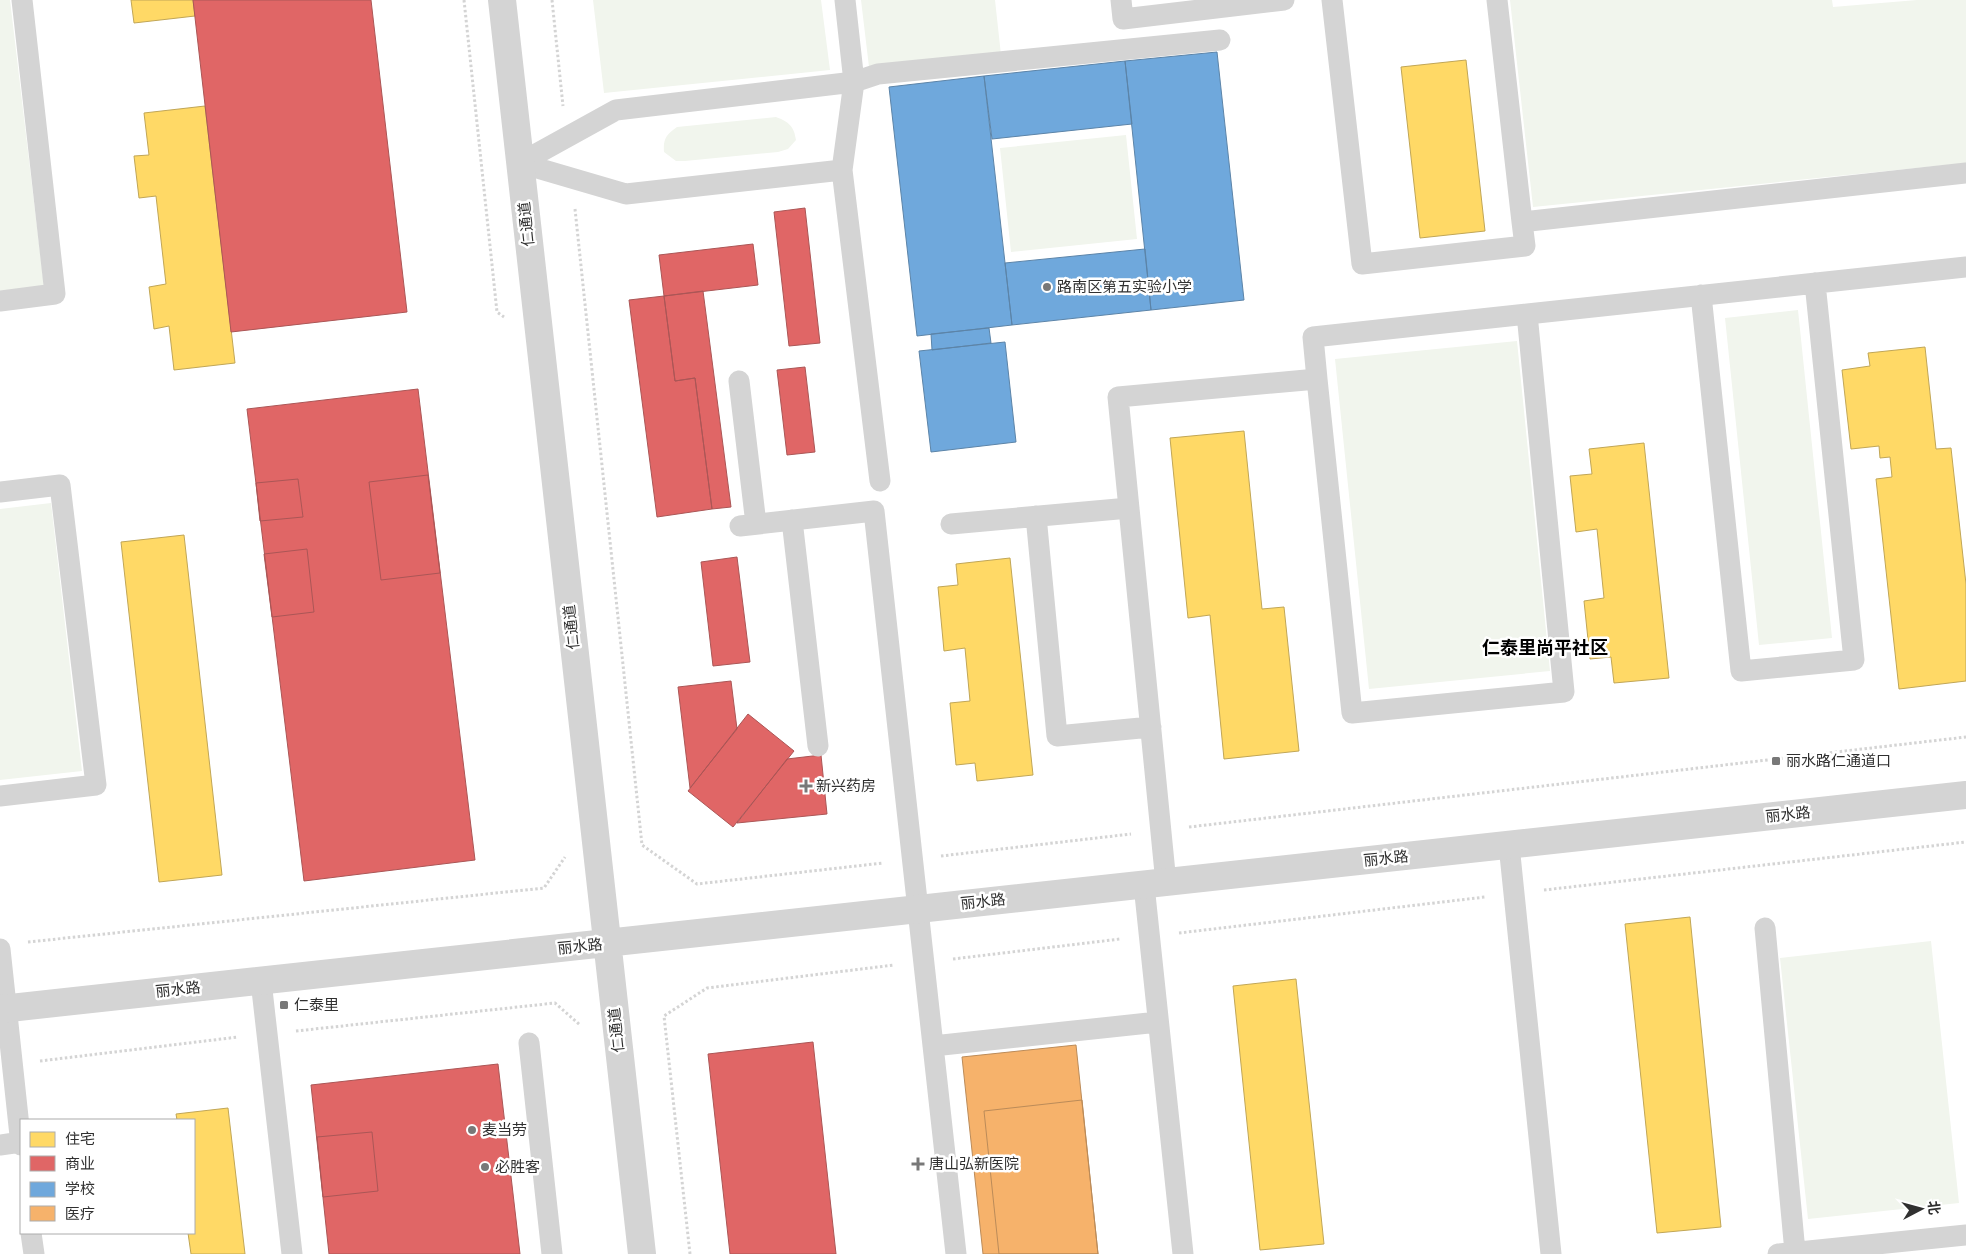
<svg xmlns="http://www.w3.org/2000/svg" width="1966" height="1254" font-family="'Alegreya Sans','Noto Sans SC',sans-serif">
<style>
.green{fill:#f1f5ed}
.homes{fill:#ffd966;stroke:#c1a656}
.shops{fill:#e06666;stroke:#ab5656}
.schools{fill:#6fa8dc;stroke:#5c84a8}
.health{fill:#f6b26b;stroke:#bb8b59}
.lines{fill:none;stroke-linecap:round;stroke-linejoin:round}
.path{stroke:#d4d4d4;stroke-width:3;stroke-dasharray:2.5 2.5;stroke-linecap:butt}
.service{stroke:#d4d4d4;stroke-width:21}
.tertiary{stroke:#d4d4d4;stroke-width:28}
.poi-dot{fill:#787878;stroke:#fff;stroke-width:2}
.labels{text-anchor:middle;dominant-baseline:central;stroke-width:5;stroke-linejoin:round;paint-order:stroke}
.street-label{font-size:15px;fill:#303030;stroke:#fff}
.poi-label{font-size:15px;fill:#303030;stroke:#fff;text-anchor:start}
.quarter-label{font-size:18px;font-weight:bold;fill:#000;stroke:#fff}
</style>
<rect width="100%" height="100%" fill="#fff"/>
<path class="green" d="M0 0H10L44 286 0 291Z
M593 0H821L830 70 604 93Z
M861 0H995L1001 55 869 67Z
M1510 0H1832L1833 7 1917 0H1966V163L1533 207Z
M776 117C789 122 794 126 796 140L788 149 778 152 685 161H676L664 152C663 139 666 135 677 127Z
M1126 135 1137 239 1011 252 1000 148Z
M1798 310 1832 638 1759 645 1725 318Z
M1517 341 1550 671 1369 689 1335 359Z
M51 503 82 771 0 780V509Z
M1931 941 1959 1203 1808 1219 1780 958Z"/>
<path class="homes" d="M131 0H193L195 16 134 23Z
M1466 60 1485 231 1420 238 1401 67Z
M205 106 235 363 174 370 169 326 154 329 149 287 166 284 156 196 139 198 134 156 149 155 144 113Z
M1925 347 1936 449 1951 448 1966 584V681L1899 689 1876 479 1892 477 1890 457 1880 458 1879 446 1851 449 1842 370 1870 366 1868 353Z
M1244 431 1262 609 1284 607 1299 751 1224 759 1210 615 1188 618 1170 438Z
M1644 443 1669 678 1614 683 1611 657 1590 659 1584 601 1604 598 1597 529 1576 532 1570 476 1592 474 1589 449Z
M184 535 222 875 159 882 121 542Z
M1010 558 1033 775 977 781 975 763 956 765 950 703 970 701 965 648 944 651 938 587 958 585 956 564Z
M1690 917 1721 1227 1657 1233 1625 924Z
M1296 979 1324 1244 1260 1250 1233 986Z
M228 1108 245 1254H191L188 1233H194V1120H177L176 1114Z"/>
<path class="shops" d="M193 0H371L407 312 231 332Z
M805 208 820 343 789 346 774 212Z
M753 244 758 285 664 296 659 255Z
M703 291 731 507 712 509 695 378 675 381 664 296Z
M664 296 675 381 695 378 712 509 657 517 629 300Z
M805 367 815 452 787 455 777 370Z
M418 389 475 860 304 881 247 409Z
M428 475 440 573 381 580 369 482Z
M298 479 303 517 260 521 256 483Z
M307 549 314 612 272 617 264 554Z
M737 557 750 662 713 666 701 562Z
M731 681 737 729 690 788 678 687Z
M748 714 794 751 733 827 688 791Z
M821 755 827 814 737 823 787 759Z
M813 1042 836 1254H730L708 1054Z
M498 1064 520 1254H329L311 1085Z
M372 1132 378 1191 323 1197 317 1137Z"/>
<path class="schools" d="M1217 52 1244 300 1151 310 1125 61Z
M1125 61 1132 124 992 139 984 76Z
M984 76 1012 325 917 336 889 87Z
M1145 249 1151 310 1012 325 1005 263Z
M989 328 991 343 932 350 931 334Z
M1005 342 1016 442 931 452 919 351Z"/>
<path class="health" d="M1076 1045 1098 1254H983L962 1057Z
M1082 1100 1098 1254H999L984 1111Z"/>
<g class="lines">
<path class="path" d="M464 0 497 312 504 317
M552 0 563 106
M575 209 642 845 697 884 883 863
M1189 827 1966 737
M941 856 1131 834
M1544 890 1966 842
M1179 933 1485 897
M28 942 544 888 565 857
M953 959 1120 939
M296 1031 555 1003 580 1025
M40 1061 238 1037
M690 1254 664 1016 707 988 894 965"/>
<path class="service" d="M845 0 854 82 842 170 880 481
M1121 0 1123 19 1284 0
M1332 0 1362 264 1525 246 1522 222
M1497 0 1522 222 1966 173
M520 163 616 110 854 82 878 74 1220 40
M520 163 626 194 842 170
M1701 295 1741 671 1854 660 1815 283
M0 301 55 294 22 0
M1317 379 1352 713 1564 692 1527 314
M739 381 756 524
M0 492 60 485 96 785 0 796
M1036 516 1057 736 1151 727
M792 520 818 746
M951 524 1129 508
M740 526 874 511 956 1254
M1509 845 1551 1254
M1166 883 1118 397 1317 379 1313 337 1966 267
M1144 885 1183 1254
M1765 928 1795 1252
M0 949 21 1145
M261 981 292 1254
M529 1043 552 1254
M933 1046 1158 1022
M0 1145 21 1142
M31 1233 34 1254
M1778 1254 1966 1235"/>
<path class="tertiary" d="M502 0 642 1254
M0 1009 1966 795"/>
</g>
<g class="poi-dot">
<circle cx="1047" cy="287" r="5"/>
<rect x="1771" y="756" width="10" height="10" rx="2.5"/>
<path d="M803.5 778.5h5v5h5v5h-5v5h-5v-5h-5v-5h5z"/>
<rect x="279" y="1000" width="10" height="10" rx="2.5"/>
<circle cx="472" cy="1130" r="5"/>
<path d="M915.5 1156.5h5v5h5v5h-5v5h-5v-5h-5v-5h5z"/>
<circle cx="485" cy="1167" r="5"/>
</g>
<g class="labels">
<g class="street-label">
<text transform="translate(527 224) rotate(-96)">仁通道</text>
<text transform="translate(572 627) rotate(-96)">仁通道</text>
<text transform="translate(1788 815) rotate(-6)">丽水路</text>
<text transform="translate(1386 859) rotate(-6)">丽水路</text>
<text transform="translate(983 902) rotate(-6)">丽水路</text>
<text transform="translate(580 947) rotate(-6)">丽水路</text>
<text transform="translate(178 990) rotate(-6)">丽水路</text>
<text transform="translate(617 1030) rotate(-96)">仁通道</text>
</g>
<g class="poi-label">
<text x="1057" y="287">路南区第五实验小学</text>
<text x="1786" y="761">丽水路仁通道口</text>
<text x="816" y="786">新兴药房</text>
<text x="294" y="1005">仁泰里</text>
<text x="482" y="1130">麦当劳</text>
<text x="929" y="1164">唐山弘新医院</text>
<text x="495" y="1167">必胜客</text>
</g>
<g class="quarter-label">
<text x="1545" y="649">仁泰里尚平社区</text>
</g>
</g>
<rect x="20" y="1119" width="175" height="115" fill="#ffffff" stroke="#acacac"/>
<rect x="30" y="1132" width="25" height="15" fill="#ffd966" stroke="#acacac"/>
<text x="65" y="1144" font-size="15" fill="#303030">住宅</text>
<rect x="30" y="1156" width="25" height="15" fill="#e06666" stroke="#acacac"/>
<text x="65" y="1169" font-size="15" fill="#303030">商业</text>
<rect x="30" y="1182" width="25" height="15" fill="#6fa8dc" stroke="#acacac"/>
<text x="65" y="1194" font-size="15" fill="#303030">学校</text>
<rect x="30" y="1206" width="25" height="15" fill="#f6b26b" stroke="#acacac"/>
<text x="65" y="1219" font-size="15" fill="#303030">医疗</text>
<g transform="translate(1921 1209) rotate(84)" stroke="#ffffff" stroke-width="4" paint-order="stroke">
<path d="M0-4L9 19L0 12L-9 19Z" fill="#303030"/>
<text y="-8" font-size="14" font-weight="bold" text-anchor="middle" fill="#303030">北</text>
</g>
</svg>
